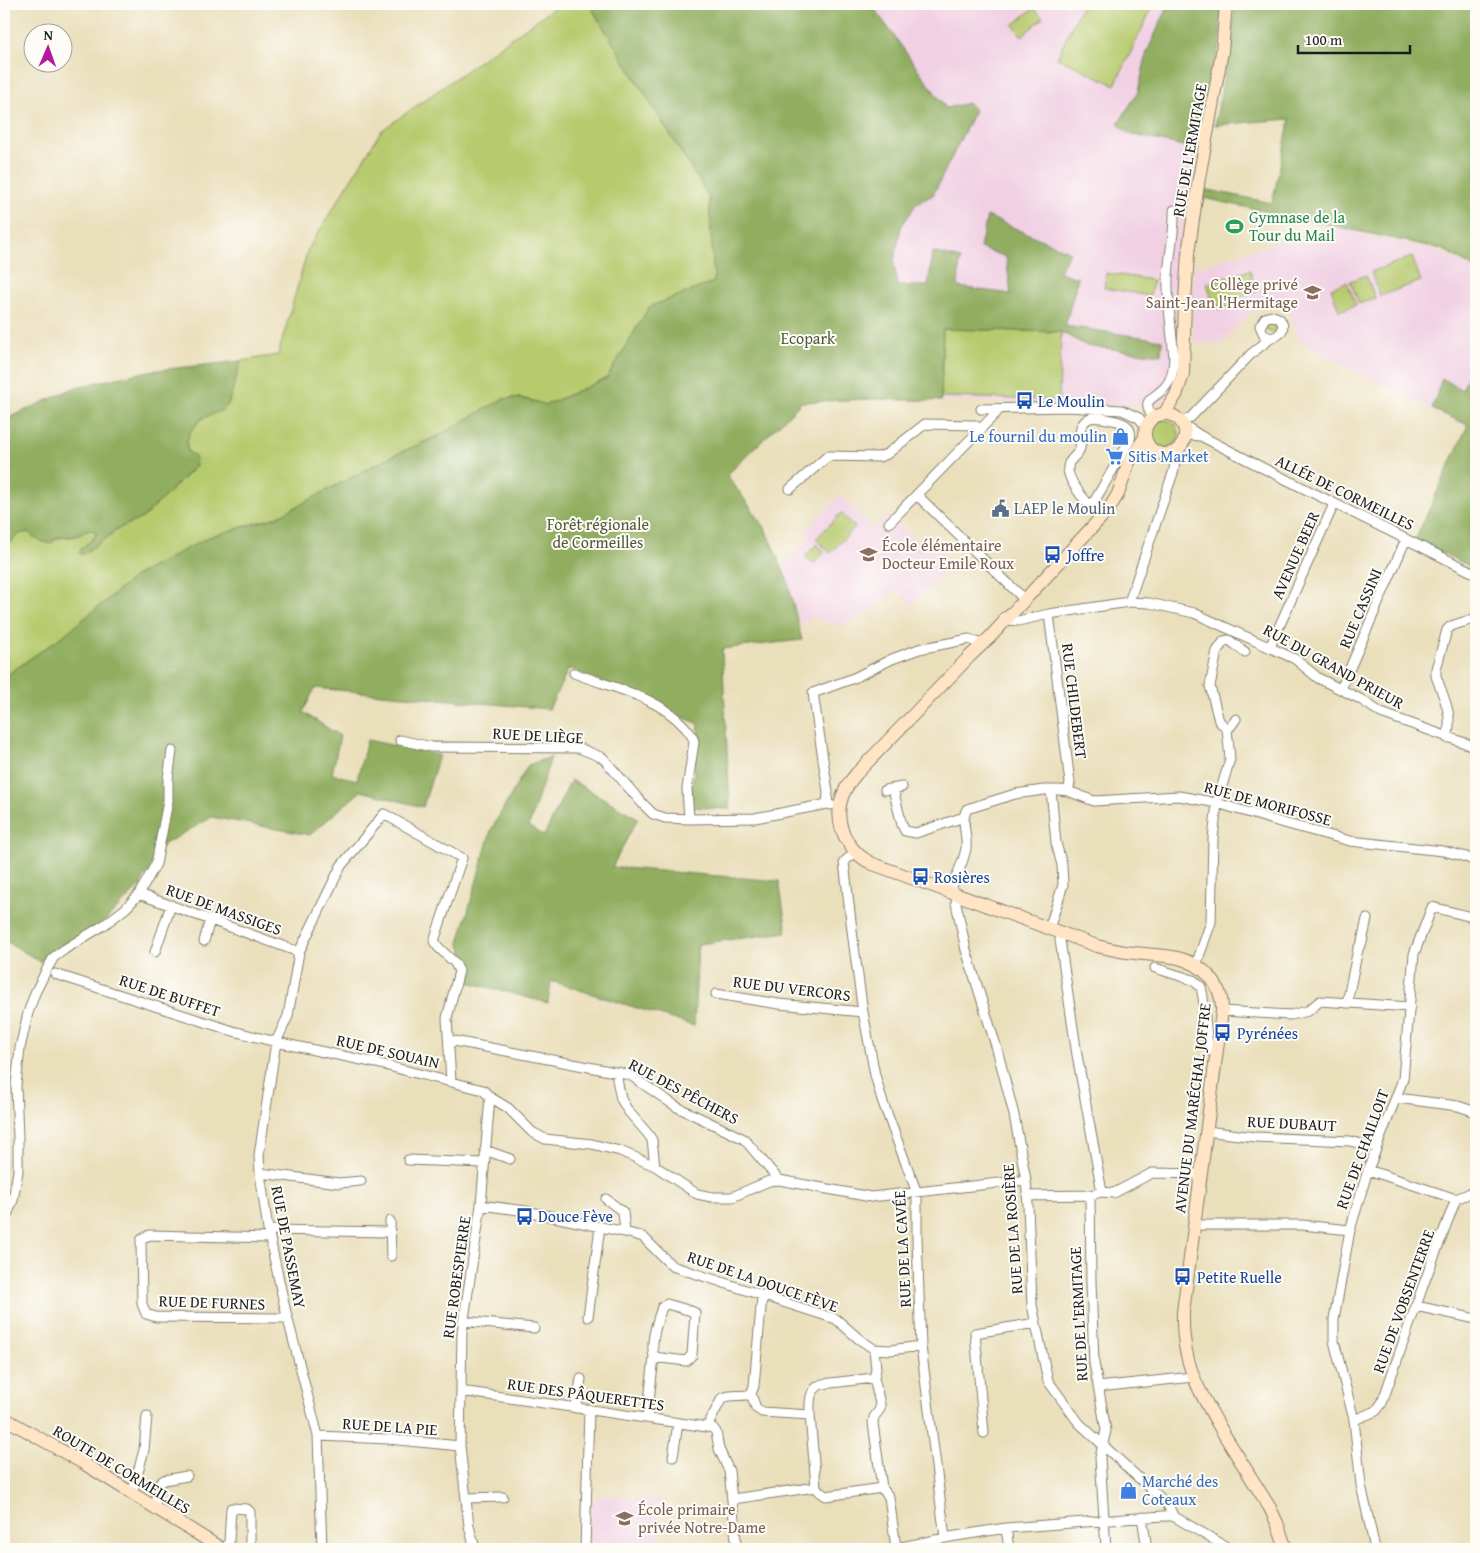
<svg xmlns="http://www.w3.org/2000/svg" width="1480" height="1553" font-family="'Gentium Book Plus',serif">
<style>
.built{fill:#f1d0e3}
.green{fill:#b7ca6e;stroke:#6a7345}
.forest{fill:#91ae61;stroke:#56653e}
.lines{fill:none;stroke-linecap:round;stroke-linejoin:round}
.street-casing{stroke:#837e6c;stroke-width:11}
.secondary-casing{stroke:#837e6c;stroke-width:14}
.street{stroke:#fff;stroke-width:9}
.secondary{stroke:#ffe4c6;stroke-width:12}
.labels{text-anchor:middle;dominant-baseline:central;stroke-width:4;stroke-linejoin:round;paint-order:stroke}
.street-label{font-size:16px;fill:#1c1c1c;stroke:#fdfcf7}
.leisure-label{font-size:16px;fill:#27864d;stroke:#fdfcf7;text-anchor:start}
.education-label{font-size:16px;fill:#785e54;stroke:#fdfcf7;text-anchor:start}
.park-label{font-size:16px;fill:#525939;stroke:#fdfcf7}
.transit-label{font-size:16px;fill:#164399;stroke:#fdfcf7;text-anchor:start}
.shop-label{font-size:16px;fill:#366cbe;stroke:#fdfcf7;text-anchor:start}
.service-label{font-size:16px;fill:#4e5e75;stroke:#fdfcf7;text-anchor:start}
</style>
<rect width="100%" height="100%" fill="#fdfcf7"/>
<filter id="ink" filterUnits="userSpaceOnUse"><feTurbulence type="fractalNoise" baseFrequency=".02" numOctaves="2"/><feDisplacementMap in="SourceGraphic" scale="10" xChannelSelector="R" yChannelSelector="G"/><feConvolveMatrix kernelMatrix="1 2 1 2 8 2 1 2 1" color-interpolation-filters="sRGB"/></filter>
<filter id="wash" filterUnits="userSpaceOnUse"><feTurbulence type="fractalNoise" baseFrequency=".0096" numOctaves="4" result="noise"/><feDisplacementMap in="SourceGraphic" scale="20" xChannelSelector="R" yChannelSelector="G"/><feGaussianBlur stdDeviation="1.12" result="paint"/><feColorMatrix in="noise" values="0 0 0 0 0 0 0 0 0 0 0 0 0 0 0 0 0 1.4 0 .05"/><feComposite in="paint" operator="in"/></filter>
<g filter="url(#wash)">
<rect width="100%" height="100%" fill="#eadfbb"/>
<path class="built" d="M871 4H1213L1176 275 1175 292 1179 363 1174 385 1167 400 1152 405H1125L870 399 871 265 946 108Z
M1332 225 1371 236 1438 251 1476 270V400L1464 426 1300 343 1292 318 1287 310 1281 307 1274 305 1267 306 1250 314 1221 344 1194 343 1191 297 1195 264 1196 263 1198 267Z
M840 495 873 528 887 516 918 545 925 538 953 563 912 605 894 589 875 608 842 626 812 617 801 627 783 563 809 539 804 533Z
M596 1495 659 1500 657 1532 661 1533 660 1549H589L591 1502H595Z"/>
<path class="green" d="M559 4H589L709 197 715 282 649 307 607 378 546 405 530 400 513 397 438 436 388 458 277 517 209 537 137 575 64 635 4 677V546L20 533 28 532 33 537 48 543C60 535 64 539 76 536 86 533 85 528 96 531L95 537 81 549 113 531 144 517 196 466C193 459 186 451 187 444 187 422 213 413 228 405L241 361 278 355 308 249 381 131Z
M1082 4H1154L1115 85 1057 58Z
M1034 8 1043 18 1022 36 1013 25Z
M1412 257 1421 281 1380 296 1371 272Z
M1250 270 1256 292 1234 299 1236 305 1219 310 1217 304 1213 305 1207 283Z
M1106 273 1153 280 1150 296 1104 288Z
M1366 275 1375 298 1359 304 1350 281Z
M1347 282 1356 305 1339 311 1331 288Z
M1265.5 327a5.5 5.5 0 1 1 11 0a5.5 5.5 0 1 1-11 0Z
M943 329 1061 332 1059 400 941 397Z
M1151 434a14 14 0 1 1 28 0a14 14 0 1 1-28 0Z
M841 513 855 527 830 553 816 539Z
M817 544 825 552 814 564 805 556Z"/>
<path class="forest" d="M589 4H871L946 108 968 103 975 110 933 195 917 203 901 227 894 262 897 286H928L933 252 960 259 958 287 1011 294 1006 257 980 248 987 216 1070 252 1059 272 1078 278 1065 326 1162 340 1161 355 1087 346 1061 332 943 329 941 401 870 399 802 402 727 475 764 526 787 579 802 640 722 649 730 809 690 807 699 724 569 668 549 709 315 688 303 712 340 736 332 774 357 780 367 740 439 755 423 807 361 791 310 835 212 817 163 845 139 887 107 919 41 962 4 940V677L64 635 137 575 209 537 277 517 388 458 438 436 502 399C518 397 531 400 546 405L607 378 649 307 714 282 709 197Z
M1169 4H1221L1220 42 1199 131 1193 148 1129 134 1118 124 1138 92 1147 52Z
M1235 4H1476V269L1442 249 1203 198 1204 189 1272 203 1290 119 1215 125 1233 28Z
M1476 358V569L1415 540 1468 425 1432 409 1442 378 1462 390Z
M241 361 228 405 223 410 201 419 190 432 186 443 188 452 195 456 196 465 144 517 113 531 112 534 82 555 79 553C82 544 96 541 96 531L87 530 76 536 58 537 54 539 52 543C42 543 34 539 28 532L20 534 4 546V420L76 387 149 371Z
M551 757 529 826 544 836 571 780 638 818 612 867 779 881 787 932 698 944 694 1026 551 981 548 1003 468 982 470 966 459 943 491 830 528 765Z"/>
</g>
<g filter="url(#ink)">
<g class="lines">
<defs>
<path id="street" d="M981 409 1067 407 1122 410 1139 418 1146 427
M1153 418C1141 399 1151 401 1163 389 1172 381 1173 370 1174 359 1172 332 1167 304 1168 277 1169 254 1175 233 1174 210
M1181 423 1191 417 1251 354 1271 338C1291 334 1283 310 1265 318L1260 326 1264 335 1271 338
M1182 424 1201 436 1265 469 1476 574
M1184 438 1190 435 1200 436
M790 489 828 456 879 457 887 454 925 424 975 425 980 430
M917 495 1022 597 1023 599 1021 605
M1091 507 1130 440C1131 435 1131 430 1127 426 1123 421 1096 416 1090 418 1087 419 1084 422 1082 425 1078 432 1082 440 1080 448 1079 454 1072 457 1069 463 1062 478 1091 507 1100 517
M889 523 1000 409
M1129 602 1174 470 1176 450
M1049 614 1070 783 1068 791
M1004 617 1009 620 1018 621 1049 614 1129 602 1149 603 1194 613 1295 659 1318 678 1360 699 1381 713 1476 747
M1270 647 1334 504
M574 673C611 688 656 695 684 726 688 731 693 735 694 742L687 789 689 819
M1341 689 1406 539
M1227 729 1231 726 1236 719
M1447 738C1454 715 1443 697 1436 676V669L1447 630 1451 626 1476 618
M400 740 432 747 579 748 603 758 642 803 653 814 665 818 689 819 755 818 827 804
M893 789 902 825 905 831 916 833 964 817
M885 790 902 787
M831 805 827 804 828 792 813 693 854 678 892 659 919 649 969 639 983 645
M855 852 844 862 854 947 863 1012 875 1075 882 1100 917 1193V1239L921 1346 945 1538
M949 893C955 879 964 862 966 848 968 836 960 820 967 809L1015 794 1044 790H1059L1068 791 1094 801 1179 796 1217 803 1280 822 1350 841 1443 851 1463 856 1476 861
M139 894 299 952
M957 895 956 903 966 950 997 1049 1014 1115 1026 1180 1028 1205 1032 1305 1048 1381 1079 1423 1167 1504 1170 1509 1173 1516
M1049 929 1063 885 1062 865 1056 843 1051 790
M1061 934 1060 940 1077 1055 1102 1192
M204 941 210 920
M155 952 171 905
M1196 965 1211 922 1213 839 1217 803 1230 759 1227 729 1219 721 1210 686 1217 651 1224 641 1229 640 1245 652
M1155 968 1193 980 1201 987 1203 997 1208 1047 1211 1051 1217 1052
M55 974 233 1031 276 1042 376 1063 483 1090 490 1097 508 1108 532 1132 545 1139 592 1144 620 1151 655 1166 697 1194 712 1197H732L769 1181 779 1180
M716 994 779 1004 863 1012
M1347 1003 1358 949 1362 942 1367 919
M1222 1011 1291 1015 1308 1011 1320 1001 1410 1007
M449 1040 630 1075 677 1107 744 1139 779 1180 871 1197 1026 1180
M619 1072 617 1079 621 1099 628 1111 648 1134 652 1140 655 1166
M1397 1098 1458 1106 1476 1112
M1206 1131 1255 1137 1350 1141 1376 1148
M485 1150 510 1159
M408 1160 484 1163
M1368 1170 1456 1199
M260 1173 339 1183 361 1181
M1090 1195 1091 1281 1094 1363 1106 1430 1100 1458 1106 1549
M1027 1196 1090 1195 1102 1192 1114 1193 1152 1173 1201 1174
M606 1199 623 1212 625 1232
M481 1205 526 1211 625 1232 643 1237 672 1266 836 1319 859 1339 874 1349 890 1350 921 1346
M390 1221 391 1256
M4 1223 13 1200 18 1171V1138L16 1085 20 1048 28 1013 35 993 47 969 54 957 65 949 104 925 126 908 139 894 156 864 168 801V779L172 751
M1194 1225H1302L1350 1230
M268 1230 390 1232
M270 1238 149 1235 141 1240 142 1304 146 1314 156 1317 287 1318
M1416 1306 1476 1319
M588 1317 600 1227
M463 1321 534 1328
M874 1349 876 1369 874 1378 880 1404V1409L874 1417 873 1423 882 1488 889 1497 896 1548
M1098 1387 1193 1377
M461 1391 707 1427
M751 1394 756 1408 762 1412 810 1415C810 1403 808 1390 822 1384L874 1378
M576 1408 581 1379
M810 1415 816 1487
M647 1418 654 1357C650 1341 657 1322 662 1307L667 1304 691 1311 695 1313 692 1355 686 1361 654 1357
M1354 1420 1376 1411 1382 1403 1424 1283 1456 1199 1475 1191 1476 1188
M984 1433 975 1333 1036 1323
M318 1436 388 1439 460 1446
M673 1457 678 1423
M132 1494 144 1450 147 1416
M466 1498 503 1497
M733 1499 816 1487 820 1492 826 1496 882 1488
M155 1508 158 1484 164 1480 187 1476
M1142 1517 1147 1549
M1006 1528 1009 1549
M226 1549 229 1542 231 1508 247 1509 250 1512V1549
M322 1549 318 1436 285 1308 268 1230 260 1173 259 1155 276 1042 288 1016 299 952 341 866 384 814 462 858 434 941 438 947 455 963 459 971 447 1018 451 1081
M475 1549 469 1526 460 1446 462 1332 481 1205 490 1097
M585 1549 589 1409
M737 1549 729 1471 719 1449 716 1432 713 1428 707 1427 722 1398C732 1394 741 1397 751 1394L754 1386 762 1296
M892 1549 950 1537 1006 1528 1163 1516H1173L1230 1549
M1375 1549 1361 1485 1354 1420 1334 1341V1319L1350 1230 1368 1170 1403 1079 1414 954 1432 907 1476 918"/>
<path id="secondary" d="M1164 414 1176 395 1183 374 1185 300 1188 254 1199 178 1222 52 1226 4
M1145 434a20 20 0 1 1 40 0a20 20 0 1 1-40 0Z
M1145 437 1129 462 1118 494 1109 509 990 637 969 657 857 773C849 782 842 793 840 805 836 830 851 854 873 864L1097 946C1109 949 1122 952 1135 953 1149 955 1164 955 1178 958 1203 964 1223 984 1222 1011L1183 1312C1181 1364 1200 1393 1225 1436 1240 1460 1255 1484 1270 1508L1277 1523 1286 1549
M4 1418 83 1463 222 1549"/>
</defs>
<use href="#street" class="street-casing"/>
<use href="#secondary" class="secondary-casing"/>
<use href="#street" class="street"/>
<use href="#secondary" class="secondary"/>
</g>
</g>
<defs>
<symbol id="stadium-bare" viewBox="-9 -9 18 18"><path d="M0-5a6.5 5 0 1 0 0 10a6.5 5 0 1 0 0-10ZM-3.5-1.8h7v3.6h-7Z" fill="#2e9e5b" stroke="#fdfcf7" stroke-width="2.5" paint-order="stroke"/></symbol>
<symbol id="school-bare" viewBox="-9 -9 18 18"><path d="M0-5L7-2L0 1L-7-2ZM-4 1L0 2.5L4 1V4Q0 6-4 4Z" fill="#8d6e63" stroke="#fdfcf7" stroke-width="2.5" paint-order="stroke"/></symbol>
<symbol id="bus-bare" viewBox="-9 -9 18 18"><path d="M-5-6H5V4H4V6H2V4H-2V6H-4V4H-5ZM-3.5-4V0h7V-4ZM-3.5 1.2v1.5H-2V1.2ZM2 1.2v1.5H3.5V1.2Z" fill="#1a4fb4" stroke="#fdfcf7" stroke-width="2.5" paint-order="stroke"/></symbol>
<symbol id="shop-bare" viewBox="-9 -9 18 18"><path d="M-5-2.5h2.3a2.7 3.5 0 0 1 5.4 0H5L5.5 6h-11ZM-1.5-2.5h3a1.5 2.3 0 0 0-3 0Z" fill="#3f7fe0" stroke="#fdfcf7" stroke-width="2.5" paint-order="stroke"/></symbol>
<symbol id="supermarket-bare" viewBox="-9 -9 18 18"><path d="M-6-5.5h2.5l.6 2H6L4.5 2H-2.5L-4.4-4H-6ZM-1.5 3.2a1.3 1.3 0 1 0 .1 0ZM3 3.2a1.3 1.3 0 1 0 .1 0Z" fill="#3f7fe0" stroke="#fdfcf7" stroke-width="2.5" paint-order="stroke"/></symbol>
<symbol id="civic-bare" viewBox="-9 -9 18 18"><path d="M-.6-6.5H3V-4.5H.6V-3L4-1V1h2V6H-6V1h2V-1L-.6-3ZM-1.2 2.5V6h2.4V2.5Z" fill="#5c6f8a" stroke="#fdfcf7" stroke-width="2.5" paint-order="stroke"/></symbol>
</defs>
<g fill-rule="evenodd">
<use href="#stadium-bare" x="1222" y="214" width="25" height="25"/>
<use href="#school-bare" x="1300" y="280" width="25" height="25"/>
<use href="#bus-bare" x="1012" y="388" width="25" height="25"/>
<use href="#shop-bare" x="1108" y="424" width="25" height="25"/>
<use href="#supermarket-bare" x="1102" y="444" width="25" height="25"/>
<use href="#civic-bare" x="988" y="496" width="25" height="25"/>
<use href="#school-bare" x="856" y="542" width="25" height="25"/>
<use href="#bus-bare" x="1040" y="542" width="25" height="25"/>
<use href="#bus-bare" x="908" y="864" width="25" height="25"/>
<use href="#bus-bare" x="1210" y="1020" width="25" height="25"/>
<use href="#bus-bare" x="512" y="1204" width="25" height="25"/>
<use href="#bus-bare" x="1170" y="1264" width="25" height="25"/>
<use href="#shop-bare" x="1116" y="1478" width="25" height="25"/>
<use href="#school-bare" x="612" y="1506" width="25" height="25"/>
</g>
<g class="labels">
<g class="street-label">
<text transform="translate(1189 150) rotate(-80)">RUE DE L'ERMITAGE</text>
<text transform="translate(1345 492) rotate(26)">ALLÉE DE CORMEILLES</text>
<text transform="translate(1295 555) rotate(-66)">AVENUE BEER</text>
<text transform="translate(1360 608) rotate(-67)">RUE CASSINI</text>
<text transform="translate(1334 666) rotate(29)">RUE DU GRAND PRIEUR</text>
<text transform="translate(1075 701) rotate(83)">RUE CHILDEBERT</text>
<text transform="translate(538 735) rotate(3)">RUE DE LIÈGE</text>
<text transform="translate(1268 803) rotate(15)">RUE DE MORIFOSSE</text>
<text transform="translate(224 909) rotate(20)">RUE DE MASSIGES</text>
<text transform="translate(792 988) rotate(7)">RUE DU VERCORS</text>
<text transform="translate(170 995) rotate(18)">RUE DE BUFFET</text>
<text transform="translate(388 1051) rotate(13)">RUE DE SOUAIN</text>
<text transform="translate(684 1091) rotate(28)">RUE DES PÊCHERS</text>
<text transform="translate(1192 1108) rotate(-83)">AVENUE DU MARÉCHAL JOFFRE</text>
<text transform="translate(1292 1123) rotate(3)">RUE DUBAUT</text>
<text transform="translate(1362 1149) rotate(-70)">RUE DE CHAILLOIT</text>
<text transform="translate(1012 1229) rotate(-94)">RUE DE LA ROSIÈRE</text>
<text transform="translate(289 1247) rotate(79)">RUE DE PASSEMAY</text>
<text transform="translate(902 1249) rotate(-93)">RUE DE LA CAVÉE</text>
<text transform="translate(456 1277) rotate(-82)">RUE ROBESPIERRE</text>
<text transform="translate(763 1281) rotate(19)">RUE DE LA DOUCE FÈVE</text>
<text transform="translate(1403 1301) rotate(-70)">RUE DE VOBSENTERRE</text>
<text transform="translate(212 1302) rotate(2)">RUE DE FURNES</text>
<text transform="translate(1078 1314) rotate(-93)">RUE DE L'ERMITAGE</text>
<text transform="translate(586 1394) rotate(8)">RUE DES PÂQUERETTES</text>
<text transform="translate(390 1426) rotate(4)">RUE DE LA PIE</text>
<text transform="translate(122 1469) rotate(31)">ROUTE DE CORMEILLES</text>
</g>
<g class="leisure-label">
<text x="1249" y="217">Gymnase de la<tspan x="1249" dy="18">Tour du Mail</tspan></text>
</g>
<g class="education-label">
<text x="1298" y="284" text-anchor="end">Collège privé<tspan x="1298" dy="18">Saint-Jean l'Hermitage</tspan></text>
<text x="882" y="545">École élémentaire<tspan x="882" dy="18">Docteur Emile Roux</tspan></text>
<text x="638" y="1509">École primaire<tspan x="638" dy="18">privée Notre-Dame</tspan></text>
</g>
<g class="park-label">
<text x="808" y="338">Ecopark</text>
<text x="598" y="524">Forêt régionale<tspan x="598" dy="18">de Cormeilles</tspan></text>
</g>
<g class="transit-label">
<text x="1038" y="401">Le Moulin</text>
<text x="1067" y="555">Joffre</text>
<text x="934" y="877">Rosières</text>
<text x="1237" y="1033">Pyrénées</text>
<text x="538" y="1216">Douce Fève</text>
<text x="1197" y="1277">Petite Ruelle</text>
</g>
<g class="shop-label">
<text x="1107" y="436" text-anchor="end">Le fournil du moulin</text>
<text x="1128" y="456">Sitis Market</text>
<text x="1142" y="1481">Marché des<tspan x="1142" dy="18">Coteaux</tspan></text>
</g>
<g class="service-label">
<text x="1014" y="508">LAEP le Moulin</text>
</g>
</g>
<rect width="1480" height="1553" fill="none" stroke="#fdfcf7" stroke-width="20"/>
<g transform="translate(48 48) rotate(2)"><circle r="24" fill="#fdfcf7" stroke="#a3a29f"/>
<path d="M0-4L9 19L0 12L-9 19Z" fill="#b5179e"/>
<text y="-8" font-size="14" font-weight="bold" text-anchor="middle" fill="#1c1c1c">N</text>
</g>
<path d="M1298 45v8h112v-8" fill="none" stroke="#1c1c1c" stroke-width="2.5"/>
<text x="1305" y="45" font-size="15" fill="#1c1c1c" stroke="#fdfcf7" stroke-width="4" paint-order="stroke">100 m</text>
</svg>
